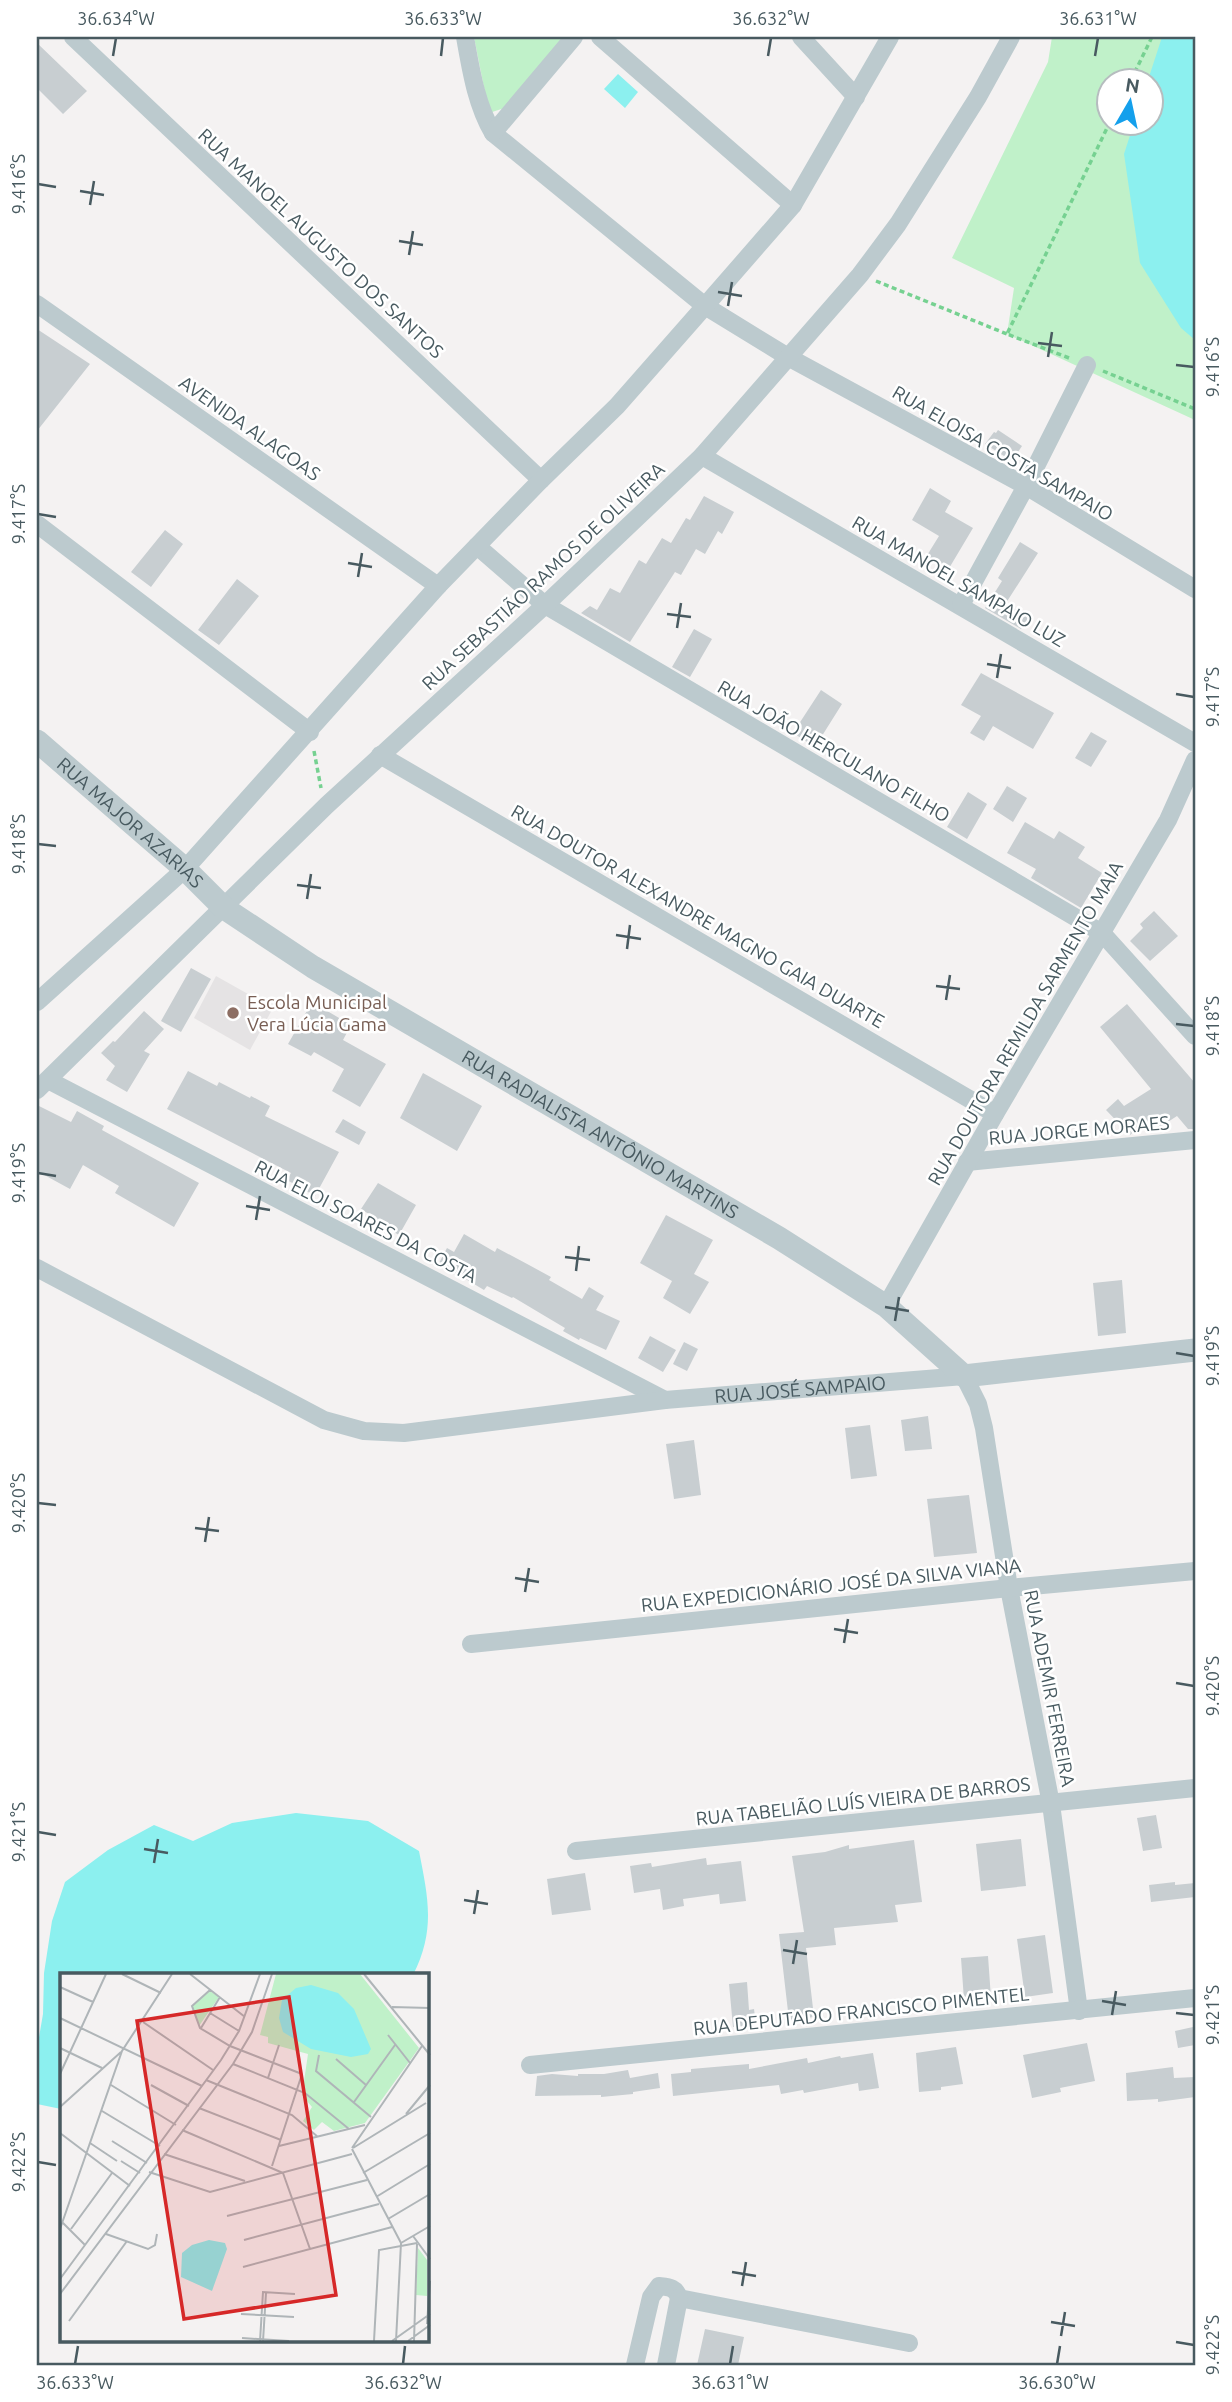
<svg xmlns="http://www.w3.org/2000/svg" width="1232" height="2402" font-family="Ubuntu,sans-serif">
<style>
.education{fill:#e5e3e4}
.green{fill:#c0f1c9;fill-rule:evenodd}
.water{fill:#8cf0ef}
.building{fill:#c8ced1}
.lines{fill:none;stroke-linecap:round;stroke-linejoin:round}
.path{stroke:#76d191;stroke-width:3.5;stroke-dasharray:5 3.5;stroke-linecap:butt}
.minor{stroke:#bccace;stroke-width:18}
.tertiary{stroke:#bccace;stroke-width:23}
.ticks{fill:none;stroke:#485a60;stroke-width:2.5}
.education-dot{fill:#8d6e63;stroke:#fff;stroke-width:2.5}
.labels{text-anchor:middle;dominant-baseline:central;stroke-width:5;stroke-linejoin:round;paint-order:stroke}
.street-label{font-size:19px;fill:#485a60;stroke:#fff}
.education-label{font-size:19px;fill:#785e54;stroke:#fff;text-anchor:start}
.inset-road{fill:none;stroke:#afb5b8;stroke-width:2}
.view{fill:#d62828;fill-opacity:0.15;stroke:#d62828;stroke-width:3.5}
.inset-edge{fill:none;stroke:#485a60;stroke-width:3.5}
.neatline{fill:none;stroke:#485a60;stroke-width:2.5}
.ticks-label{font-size:18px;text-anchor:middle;fill:#485a60}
</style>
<rect width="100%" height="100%" fill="#f4f2f2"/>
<path class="education" d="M216 976 273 1008 250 1050 194 1018Z"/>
<path class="green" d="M474 37H566L514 105 489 113Z
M1052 37H1195V420L1007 334 1014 288 952 258 1048 62ZM1110 80H1152V122H1110Z"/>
<path class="water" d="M1162 37H1195V340L1181 328 1140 263 1124 154 1134 123 1152 122V80H1148Z
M618 74 638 92 625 108 604 89Z
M296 1813 368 1821 419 1851C428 1897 436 1930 413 1975H61V2109L37 2104V2049L43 2014 44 1973 52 1921 65 1882 108 1850 154 1825 193 1841 232 1823Z"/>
<path class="building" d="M37 43 87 91 63 114 37 88Z
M37 329 90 364 37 431Z
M998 430 1022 446 1012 461 985 444 994 432 996 433Z
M930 488 951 501 945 512 973 528 948 570 926 557 939 536 912 520Z
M704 496 734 512 722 534 718 531 705 554 696 549 681 575 675 572 630 642 581 613 590 606 597 610 610 588 620 593 639 560 646 564 662 538 671 543 686 518 690 520Z
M165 530 183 544 151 587 131 572Z
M1020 542 1038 553 1006 603 1029 618 1021 629 985 608 1002 581 998 578Z
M237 579 259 596 219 645 198 630Z
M694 629 712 639 690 677 672 667Z
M981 673 1054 713 1033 749 993 726 984 741 970 733 981 716 961 705Z
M821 690 842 704 815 747 793 733Z
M1091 732 1107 741 1091 767 1075 758Z
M1007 786 1027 798 1013 822 993 809Z
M968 792 987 804 967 839 947 827Z
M1025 822 1054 839 1059 831 1085 847 1078 858 1102 873 1081 908 1031 878 1036 869 1007 853Z
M1154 911 1178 936 1150 961 1130 941 1143 928 1140 924Z
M191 968 211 979 181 1032 161 1021Z
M312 1002 351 1025 343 1040 386 1064 360 1107 332 1091 344 1069 314 1052 311 1056 288 1044Z
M1127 1004 1195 1083V1129H1188L1177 1116 1154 1131 1147 1120 1130 1135 1106 1110 1118 1099 1124 1106 1151 1089 1100 1027Z
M144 1011 164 1029 144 1051 150 1054 127 1092 106 1080 115 1066 101 1053 113 1041 115 1042Z
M188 1071 217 1086 219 1082 250 1098 251 1096 270 1106 265 1116 339 1152 315 1196 287 1180 291 1173 167 1109Z
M423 1073 482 1106 457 1151 400 1118Z
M37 1105 71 1122 77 1111 104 1126 102 1130 199 1183 174 1227 115 1193 119 1186 83 1165 70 1189 37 1171Z
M343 1119 366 1132 359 1145 335 1132Z
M378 1183 416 1205 399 1235 383 1226 384 1224 361 1209Z
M666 1215 713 1240 694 1274 709 1282 690 1314 663 1298 672 1281 640 1263Z
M464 1234 495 1252 497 1248 529 1265 551 1277 549 1280 582 1299 589 1287 604 1296 596 1310 620 1321 606 1350 580 1338 579 1340 563 1331 565 1328 513 1297 512 1298 487 1286 484 1290 439 1263 447 1248 454 1252Z
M1122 1280 1126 1333 1098 1336 1093 1283Z
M650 1336 676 1350 663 1372 638 1358Z
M684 1342 698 1349 687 1371 673 1364Z
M928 1416 932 1449 905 1451 901 1420Z
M870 1425 877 1476 851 1479 845 1428Z
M694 1440 701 1495 674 1499 666 1444Z
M969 1495 977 1553 934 1557 927 1499Z
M1156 1815 1162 1848 1143 1851 1137 1818Z
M1021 1839 1026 1886 981 1891 976 1844Z
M914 1840 922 1902 895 1905 898 1922 834 1928 836 1945 806 1948 814 2017 789 2020 779 1934 804 1932 792 1856 825 1852 849 1845V1849Z
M706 1858 707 1865 741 1861 746 1901 720 1904 719 1894 683 1899 684 1906 663 1910 660 1889 634 1893 630 1866 651 1863 652 1867Z
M585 1873 591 1910 552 1915 547 1879Z
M1175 1882V1885L1195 1883V1897L1151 1902 1149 1885Z
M1045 1935 1053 1993 1025 1997 1017 1939Z
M988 1956 991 1998 964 2000 961 1958Z
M747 1982 749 2010 754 2009 756 2025 733 2027 729 1984Z
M1193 2027 1195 2045 1178 2048 1175 2031Z
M1087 2043 1095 2081 1060 2088 1061 2092 1032 2098 1023 2055Z
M956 2047 963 2084 941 2087V2090L919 2092 916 2053Z
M873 2053 879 2088 859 2091 858 2083 804 2093 803 2090 781 2094 779 2085 673 2096 671 2074 691 2072V2069L749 2064V2069L807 2058 808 2063 840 2056 841 2058Z
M1173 2067 1174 2078 1195 2077V2097L1158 2102V2099L1127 2101 1126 2073Z
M628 2070 630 2078 658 2073 660 2088 633 2092V2094L601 2097V2095L535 2096 537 2076 552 2074 578 2076V2074H604Z
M705 2329 744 2337 738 2365H697Z"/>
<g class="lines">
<path class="path" d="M1131 80 1152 37
M876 281 1007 334
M1069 358 1007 334 1110 122
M1103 371 1195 409
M314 751 321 788"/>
<g class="minor">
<path d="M73 37 541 480"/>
<path d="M465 37C471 70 476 104 493 133L705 306 788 357 1026 486 1195 589"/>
<path d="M600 37 793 205"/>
<path d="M801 37 856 97"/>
<path d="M493 133 574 37"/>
<path d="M37 304 438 586"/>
<path d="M702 456 1195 743"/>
<path d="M37 524 310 732"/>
<path d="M477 546 545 605 1102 933 1195 1036"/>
<path d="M961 605 1026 486 1087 365"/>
<path d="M380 755 995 1114"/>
<path d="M37 1002 185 869 438 586 541 480 617 406 705 306 793 205 890 37"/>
<path d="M48 1080 665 1400"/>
<path d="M37 1090 327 805 545 605 702 456 860 275 898 224 978 97 1011 37"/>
<path d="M967 1162 1195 1140"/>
<path id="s1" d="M37 1268 324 1420 364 1431 404 1433 665 1400 964 1376 978 1404 984 1428 1009 1588 1051 1804 1079 2011"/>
<path d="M886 1306 995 1114 1168 820 1195 760"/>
<path d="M471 1644 1009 1588 1195 1571"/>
<path d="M576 1851 1195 1788"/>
<path d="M530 2065 1195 1998"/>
<path d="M635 2365 651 2297 659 2286C668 2287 676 2287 679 2298L909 2343"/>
<path d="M666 2365 679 2298"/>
</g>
<path class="tertiary" id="s2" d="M37 741 185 869 224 908 313 967 779 1238 886 1306 964 1376 1195 1350"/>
</g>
<path class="ticks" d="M113 56 116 38M441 56 443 38M768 56 771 38M1095 56 1098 38M38 184 56 187M80 191 104 195M90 205 94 181M399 241 423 245M409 255 413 231M718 292 742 296M728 306 732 282M1038 343 1062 346M1048 357 1052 332M1176 365 1194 367M38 514 56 517M348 563 372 567M358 577 362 553M667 614 691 617M677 628 681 603M987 664 1011 668M997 678 1001 654M1176 694 1194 697M38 844 56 846M297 885 321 888M307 899 311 874M616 935 641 939M627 949 630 925M936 986 960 989M946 1000 950 975M1176 1024 1194 1026M38 1173 56 1176M246 1206 270 1210M256 1220 260 1196M565 1257 590 1260M576 1271 579 1246M885 1307 909 1311M895 1321 899 1297M1176 1353 1194 1356M38 1503 56 1505M195 1528 219 1531M205 1542 209 1517M515 1578 539 1582M525 1592 529 1568M834 1629 858 1633M844 1643 848 1619M1176 1683 1194 1686M38 1832 56 1835M144 1849 168 1853M154 1863 158 1839M464 1900 488 1904M474 1914 478 1890M783 1950 807 1954M793 1964 797 1940M1102 2001 1126 2005M1176 2013 1194 2015M1112 2015 1116 1991M38 2162 56 2165M732 2272 756 2276M742 2286 746 2262M1051 2322 1075 2326M1061 2336 1065 2312M1176 2342 1194 2345M75 2364 78 2346M403 2364 405 2346M730 2364 733 2346M1057 2364 1060 2346"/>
<circle class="education-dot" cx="233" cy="1013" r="7"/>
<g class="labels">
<g class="street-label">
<text transform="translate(321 243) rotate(43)">RUA MANOEL AUGUSTO DOS SANTOS</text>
<text transform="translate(250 428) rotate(35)">AVENIDA ALAGOAS</text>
<text transform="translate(1003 453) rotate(30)">RUA ELOISA COSTA SAMPAIO</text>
<text transform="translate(543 576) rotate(-43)">RUA SEBASTIÃO RAMOS DE OLIVEIRA</text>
<text transform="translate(959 581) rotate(30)">RUA MANOEL SAMPAIO LUZ</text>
<text transform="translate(834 751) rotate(30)">RUA JOÃO HERCULANO FILHO</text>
<text stroke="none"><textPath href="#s2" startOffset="124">RUA MAJOR AZARIAS</textPath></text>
<text transform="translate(698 916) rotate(30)">RUA DOUTOR ALEXANDRE MAGNO GAIA DUARTE</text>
<text transform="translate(1025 1023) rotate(-60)">RUA DOUTORA REMILDA SARMENTO MAIA</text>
<text transform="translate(1079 1130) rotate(-5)">RUA JORGE MORAES</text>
<text stroke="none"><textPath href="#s2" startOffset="690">RUA RADIALISTA ANTÔNIO MARTINS</textPath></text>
<text transform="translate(366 1221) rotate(27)">RUA ELOI SOARES DA COSTA</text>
<text stroke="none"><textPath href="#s1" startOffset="805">RUA JOSÉ SAMPAIO</textPath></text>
<text transform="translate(831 1585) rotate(-6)">RUA EXPEDICIONÁRIO JOSÉ DA SILVA VIANA</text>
<text transform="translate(1050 1688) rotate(79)">RUA ADEMIR FERREIRA</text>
<text transform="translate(863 1801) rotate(-6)">RUA TABELIÃO LUÍS VIEIRA DE BARROS</text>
<text transform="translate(861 2011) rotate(-6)">RUA DEPUTADO FRANCISCO PIMENTEL</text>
</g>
<g class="education-label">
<text x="247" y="1002">Escola Municipal<tspan x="247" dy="22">Vera Lúcia Gama</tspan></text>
</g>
</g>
<g transform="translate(60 1973)">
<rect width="369" height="369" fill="#f4f2f2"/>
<path d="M216 1H300L359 75 305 150 274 158 262 149 254 157 243 148 252 134 242 122 248 81 208 70V64L200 62ZM150 18 159 24 139 53 132 33ZM358 275 367 287V323L356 322Z" fill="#c0f1c9"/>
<path d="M251 12 278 20 294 36 311 76 308 81 291 84 251 76 223 59 219 45 222 27 236 15ZM149 267 165 270 167 276 152 318 121 304 122 280 132 272Z" fill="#8cf0ef"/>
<path class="inset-road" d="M62 1 101 20M130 1 185 44M304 1 370 82M0 14 33 29M150 17 132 33 140 55 170 73 242 101M332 34 370 35M150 40 179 58M0 45 142 113M83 49 153 97M141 55 160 24M328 62 350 90M0 75 42 95M259 82 256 98 311 144M276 86 306 112M173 91 245 120 289 156M0 101 46 1M208 105 219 72M146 107 232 142 258 164M51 112 116 152M91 112 129 133M294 129 335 72M0 134 61 79M139 135 221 167M42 138 100 173M346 141 370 112M122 157 223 200M0 160 70 213M52 168 87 190M30 170 57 188M219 173 305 152M292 175 362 73M293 175 366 130M292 176 341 270 336 368M104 181 185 208M61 188 80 200M212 193 242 101M89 199 150 219 292 181M223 200 250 276M303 200 370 160M316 224 370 191M167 243 307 207M328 246 370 221M2 249 25 272M0 256 62 78 112 1M11 256 52 200M46 261 88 276 95 272 97 261M353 263 370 286M184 267 319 231M341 270 370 253M183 294 332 254M0 306 161 87 179 58 200 1M0 321 173 91 192 59 212 1M181 341 234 344M9 348 67 268M367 351 370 308M182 365 229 368M200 368 203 319 235 321M203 368 206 320M314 368 319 277 357 270M332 368 370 341M348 368 370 352M354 368 357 271"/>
<path class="view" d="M229 24 276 322 124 346 77 48Z"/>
<rect width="369" height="369" class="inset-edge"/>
</g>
<rect width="1232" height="2402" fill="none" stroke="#ffffff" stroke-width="77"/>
<g transform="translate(1130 102) rotate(9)"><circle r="33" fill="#ffffff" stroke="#b6bdbf" stroke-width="2"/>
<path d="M0-5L12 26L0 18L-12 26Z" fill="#14a0ec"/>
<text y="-10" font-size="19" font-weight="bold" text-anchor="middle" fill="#485a60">N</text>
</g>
<rect x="38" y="38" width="1156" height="2326" class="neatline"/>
<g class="ticks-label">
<text x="116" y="25">36.634°W</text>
<text x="443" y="25">36.633°W</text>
<text x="771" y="25">36.632°W</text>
<text x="1098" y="25">36.631°W</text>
<text transform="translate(19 184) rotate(-90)" y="6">9.416°S</text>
<text transform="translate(1213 367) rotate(-90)" y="6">9.416°S</text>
<text transform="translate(19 514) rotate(-90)" y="6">9.417°S</text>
<text transform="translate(1213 697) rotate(-90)" y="6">9.417°S</text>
<text transform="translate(19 844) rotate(-90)" y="6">9.418°S</text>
<text transform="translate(1213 1026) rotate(-90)" y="6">9.418°S</text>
<text transform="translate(19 1173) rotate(-90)" y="6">9.419°S</text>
<text transform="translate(1213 1356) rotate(-90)" y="6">9.419°S</text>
<text transform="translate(19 1503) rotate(-90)" y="6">9.420°S</text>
<text transform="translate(1213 1686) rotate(-90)" y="6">9.420°S</text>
<text transform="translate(19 1832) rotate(-90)" y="6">9.421°S</text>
<text transform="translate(1213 2015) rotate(-90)" y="6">9.421°S</text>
<text transform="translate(19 2162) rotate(-90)" y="6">9.422°S</text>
<text transform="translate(1213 2345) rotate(-90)" y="6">9.422°S</text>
<text x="75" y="2389">36.633°W</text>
<text x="403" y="2389">36.632°W</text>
<text x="730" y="2389">36.631°W</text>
<text x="1057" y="2389">36.630°W</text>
</g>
</svg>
